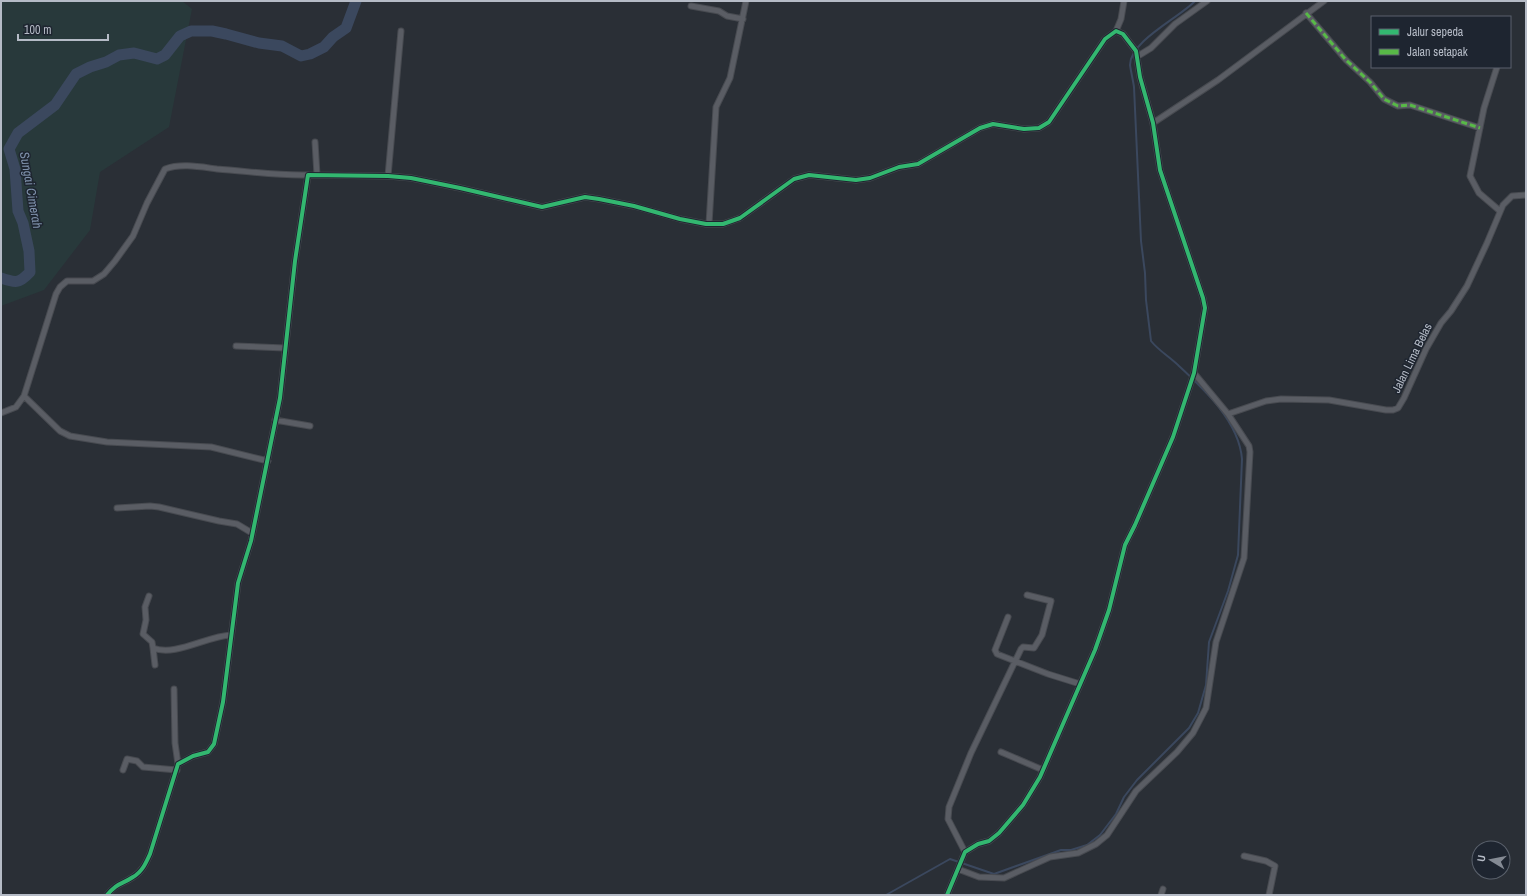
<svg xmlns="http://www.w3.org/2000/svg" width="1527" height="896" font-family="'Archivo Narrow',sans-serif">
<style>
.green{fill:#28393b}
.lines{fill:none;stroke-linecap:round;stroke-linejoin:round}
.stream{stroke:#3b485e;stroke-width:2}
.river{stroke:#3b485e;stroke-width:11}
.street-casing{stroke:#484b51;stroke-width:7}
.street{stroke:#5a5d64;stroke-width:5}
.quiet{stroke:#58b947;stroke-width:3;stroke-dasharray:6 3;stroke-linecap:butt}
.cycleway-casing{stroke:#1e2530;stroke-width:6}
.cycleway{stroke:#33b770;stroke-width:4}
.labels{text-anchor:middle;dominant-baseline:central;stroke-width:3;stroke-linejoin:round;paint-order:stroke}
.street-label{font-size:12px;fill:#b5bbc6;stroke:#1e2530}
.water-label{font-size:13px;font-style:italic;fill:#7f91ab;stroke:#1e2530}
</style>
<rect width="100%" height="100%" fill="#2a2f36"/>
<path class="green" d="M1 1H182L192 9 169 127 100 172 90 230 44 290 1 306Z"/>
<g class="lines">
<path class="stream" d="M886 895 950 859 994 874 1061 850H1071L1087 845 1100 835 1116 814 1124 797 1137 780 1189 728 1198 713 1206 685 1209 642 1228 591 1238 555 1242 459C1239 422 1205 390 1179 366 1170 357 1159 351 1151 341L1146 300 1145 273 1141 241 1134 87C1133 80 1131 72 1130 65 1130 41 1179 18 1195 1"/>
<path class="river" d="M1 278C15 283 19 284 30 272L29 251 23 223 18 211 15 169 9 149 18 133 55 105 76 74 90 67 106 62 119 55 134 53 157 59 165 55 180 36 191 31H212L226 34 259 43 282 46 301 56 310 54 324 47 333 37 346 28 356 1"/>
<defs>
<path id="street" d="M691 6 719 11 727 16 743 19
M1306 13 1346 60 1370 82 1384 99 1398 106 1410 105 1480 128
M1116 31 1121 19 1124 1
M1138 56 1151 48 1175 24 1207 1
M1497 67 1484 108 1470 176 1479 193 1500 211
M1153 123 1218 80 1324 1
M315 142 317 175
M388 176 401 31
M709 224 716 107 730 78 746 1
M236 346 285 348
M1194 373 1228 414 1266 401 1281 399 1329 400 1386 410H1393L1398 408 1404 398 1426 349 1441 323 1451 311 1467 286 1487 243 1503 205 1512 196 1526 195
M24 396 60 431 70 436 107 442 211 447 268 461
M1 413 16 407 24 396 56 294 60 287 67 281H93L104 274 115 261 133 236 147 203 165 169C181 163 201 167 217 169 247 171 277 176 308 175
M275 420 310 426
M117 508 150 506 159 507 219 521 237 524 252 533
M149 596 145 607 146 620 143 634 152 642 153 648C175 657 207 636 231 635
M1008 617 995 650 997 654 1048 674 1080 684
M153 648 155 665
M174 689 175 743 178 764
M1001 752 1043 770
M123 770 127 759 137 761 143 767 177 770
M965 852 948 819 949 807 971 753 1021 649 1023 647 1034 648 1042 635 1051 601 1027 595
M1244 856 1266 861 1275 866 1269 895
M958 869 979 877 1004 878 1050 857 1078 853 1096 844 1107 835 1136 791 1177 752 1193 733 1206 708 1216 642 1244 558 1250 452 1249 446 1228 414
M107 895C118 882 121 885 133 877 142 872 146 863 150 854L178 764 193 756 208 752 214 744 223 702 238 583 251 541 280 398 295 261 308 175 388 176 411 178 460 188 542 207 585 197 599 199 634 206 680 219 706 224H723L740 218 794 179 809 175 856 180 870 178 899 167 918 164 980 128 993 124 1024 129 1039 128 1049 122 1105 39 1116 31 1123 34 1136 51 1140 77 1153 123 1160 170 1203 298 1205 308 1194 373 1173 437 1135 525 1125 545 1109 610 1095 650 1040 777 1023 805 999 833 989 841 978 844 965 852 947 895
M1161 895 1163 889"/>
</defs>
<use href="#street" class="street-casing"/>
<use href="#street" class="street"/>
<path class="quiet" d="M1306 13 1346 60 1370 82 1384 99 1398 106 1410 105 1480 128"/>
<defs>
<path id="cycleway" d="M107 895C118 882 121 885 133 877 142 872 146 863 150 854L178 764 193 756 208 752 214 744 223 702 238 583 251 541 280 398 295 261 308 175 388 176 411 178 460 188 542 207 585 197 599 199 634 206 680 219 706 224H723L740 218 794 179 809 175 856 180 870 178 899 167 918 164 980 128 993 124 1024 129 1039 128 1049 122 1105 39 1116 31 1123 34 1136 51 1140 77 1153 123 1160 170 1203 298 1205 308 1194 373 1173 437 1135 525 1125 545 1109 610 1095 650 1040 777 1023 805 999 833 989 841 978 844 965 852 947 895"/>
</defs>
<use href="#cycleway" class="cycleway-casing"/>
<use href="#cycleway" class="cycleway"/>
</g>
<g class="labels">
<g class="street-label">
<text transform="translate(1412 358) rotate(-64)">Jalan Lima Belas</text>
</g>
<g class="water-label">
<text transform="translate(31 190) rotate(80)">Sungai Cimerah</text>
</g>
</g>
<rect width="1527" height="896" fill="none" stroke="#b5bbc6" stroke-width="4"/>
<rect x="1371" y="16" width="140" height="52" fill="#1e2530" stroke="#5a616c"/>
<rect x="1379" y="29" width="20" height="6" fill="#33b770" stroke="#5a616c"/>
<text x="1407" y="36" font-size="12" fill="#b5bbc6">Jalur sepeda</text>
<rect x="1379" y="49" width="20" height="6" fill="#58b947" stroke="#5a616c"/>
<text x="1407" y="56" font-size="12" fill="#b5bbc6">Jalan setapak</text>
<g transform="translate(1491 860) rotate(280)"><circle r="19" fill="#1e2530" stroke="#5a616c"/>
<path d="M0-3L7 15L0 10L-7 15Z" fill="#848a94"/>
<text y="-6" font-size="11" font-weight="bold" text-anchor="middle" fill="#b5bbc6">U</text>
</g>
<path d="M18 34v6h90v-6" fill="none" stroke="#b5bbc6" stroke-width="2"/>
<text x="24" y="34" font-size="12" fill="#b5bbc6" stroke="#1e2530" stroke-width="3" paint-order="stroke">100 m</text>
</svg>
